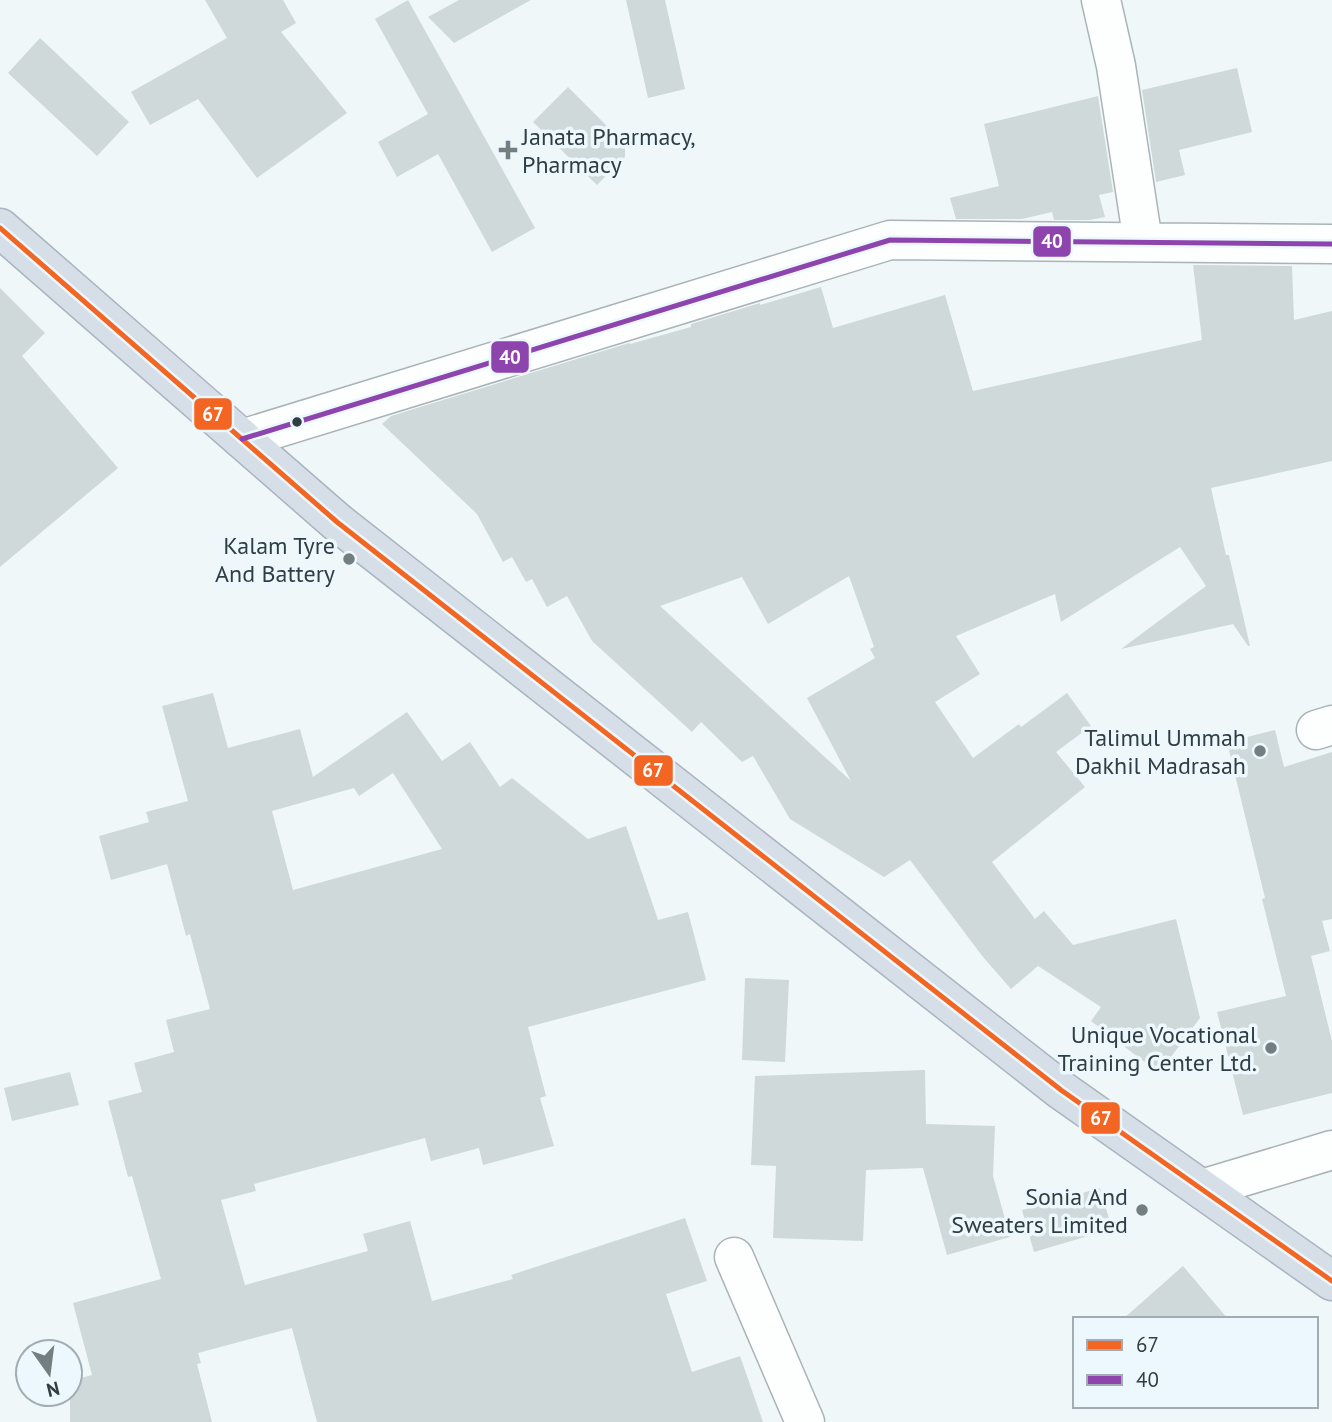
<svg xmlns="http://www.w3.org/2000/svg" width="1332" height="1422" font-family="'PT Sans',sans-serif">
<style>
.building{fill:#cfd9d9;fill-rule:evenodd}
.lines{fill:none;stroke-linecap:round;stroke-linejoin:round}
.minor-casing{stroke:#aab3b5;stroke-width:41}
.highway-casing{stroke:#a8b4bf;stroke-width:41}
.minor{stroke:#fdfefe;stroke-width:38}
.highway{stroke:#d6dee7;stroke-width:38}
.bus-1-casing{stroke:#ecf8fd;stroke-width:10}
.bus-2-casing{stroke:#ecf8fd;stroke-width:10}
.bus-1{stroke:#f26522;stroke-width:5}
.bus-2{stroke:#8e44ad;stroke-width:5}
.poi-dot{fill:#737e81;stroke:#ecf8fd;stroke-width:2.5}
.bus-dot{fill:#303d41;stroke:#ecf8fd;stroke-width:2.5}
.labels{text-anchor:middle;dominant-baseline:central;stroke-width:7;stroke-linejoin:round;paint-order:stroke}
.poi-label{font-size:24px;fill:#303d41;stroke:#ecf8fd;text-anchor:end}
.line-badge{stroke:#ecf8fd;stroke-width:2.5}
.badge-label{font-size:19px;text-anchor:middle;font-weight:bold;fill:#fff}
</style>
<rect width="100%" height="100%" fill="#f0f7f9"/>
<path class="building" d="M205 0H283L296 23 281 32 347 113 257 178 198 99 150 125 131 92 227 38Z
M408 0 535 228 492 252 438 154 397 177 378 142 428 114 375 19Z
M459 0H531L454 43 428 17Z
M626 0H665L685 89 648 98Z
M40 38 129 122 97 156 8 73Z
M1237 68 1252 132 1179 150 1185 175 1156 182 1142 90Z
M568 87 625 144V157L597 185 533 122Z
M1098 96 1113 192 1099 195 1105 217 1090 220H1054L1052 212 1022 219H956L950 198 999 186 984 124Z
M1193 265 1292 266 1294 320 1332 311V461L1211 488 1226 555H1229L1250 646H1248L1233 624 1121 649 1206 586 1180 547 1061 622 1055 594 956 636 980 674 935 702 973 758 1019 724 1021 727 1067 693 1091 726 1056 752 1085 787 992 862 1035 919 1044 911 1073 945 1176 919 1200 1018 1159 1073 1091 1021 1101 1007 1038 966 1011 989 983 957 910 860 884 877 790 819 753 756 742 762 701 722 692 732 592 641 567 596 547 607 532 579 526 582 512 557 503 562 477 514 382 424 391 416 629 343 630 344 691 327V324L760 303V305L821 287 833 328 945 295 973 391 1202 340ZM849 576 874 647 870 649 875 658 807 698 851 781 660 606 742 577 768 624Z
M0 288 45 333 22 356 118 468 0 567Z
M213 693 228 748 300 729 313 777 407 712 442 761 470 742 500 787 512 778 588 839 626 826 658 920 688 912 706 980 528 1027 546 1096 540 1098 554 1146 483 1165 479 1148 431 1161 425 1138 254 1184 256 1191 221 1200 245 1285 368 1251 363 1234 410 1221 432 1301 513 1279 511 1275 685 1218 707 1281 666 1294 692 1372 740 1356 763 1422H317L292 1328 198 1353 201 1363 197 1364 212 1422H70V1381L92 1375 73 1303 161 1279 132 1176 128 1177 108 1101 142 1092 134 1063 174 1052 166 1020 210 1009 190 934 186 936 167 864 111 880 99 836 149 822 146 812 188 801 162 706ZM393 773 442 849 293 890 272 811 354 788 359 796Z
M1275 730 1284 767 1332 752V919L1322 921 1330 951 1311 956 1332 1041V1093L1243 1115 1217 1012 1286 996 1262 899 1265 898 1227 742Z
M745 978 789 980 785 1062 742 1060Z
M925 1070 926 1124 995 1126 993 1176 1010 1237 947 1255 923 1168 866 1170 863 1241 773 1238 776 1166 751 1165 755 1076Z
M70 1072 79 1105 12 1121 4 1088Z
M1100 1188 1112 1229 1034 1252 1022 1210Z
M1183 1266 1228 1319H1123Z"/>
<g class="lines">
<defs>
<path id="minor" d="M1101 0 1116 66 1143 242
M242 439 890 240 1332 244
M1316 730 1332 725
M1202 1189 1332 1150
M734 1257 805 1422"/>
<path id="highway" d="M0 228 337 522 1061 1090 1332 1281"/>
</defs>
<use href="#minor" class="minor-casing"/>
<use href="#highway" class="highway-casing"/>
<use href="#minor" class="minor"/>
<use href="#highway" class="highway"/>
<defs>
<path id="bus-1" d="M0 228 337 522 1061 1090 1332 1281"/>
<path id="bus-2" d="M242 439 890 240 1332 244"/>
</defs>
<use href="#bus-1" class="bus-1-casing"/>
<use href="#bus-2" class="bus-2-casing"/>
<use href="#bus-1" class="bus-1"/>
<use href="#bus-2" class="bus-2"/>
</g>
<g class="poi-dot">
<path d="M504.5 139.5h7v7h7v7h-7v7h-7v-7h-7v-7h7z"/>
<circle cx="349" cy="559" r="7"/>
<circle cx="1260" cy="751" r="7"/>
<circle cx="1271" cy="1048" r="7"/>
<circle cx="1142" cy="1210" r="7"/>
</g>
<circle class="bus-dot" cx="297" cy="422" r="6"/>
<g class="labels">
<g class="poi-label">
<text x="522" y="136" text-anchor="start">Janata Pharmacy,<tspan x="522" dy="28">Pharmacy</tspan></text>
<text x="335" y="545">Kalam Tyre<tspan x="335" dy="28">And Battery</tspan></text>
<text x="1246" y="737">Talimul Ummah<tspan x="1246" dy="28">Dakhil Madrasah</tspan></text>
<text x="1257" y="1034">Unique Vocational<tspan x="1257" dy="28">Training Center Ltd.</tspan></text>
<text x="1128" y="1196">Sonia And<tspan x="1128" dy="28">Sweaters Limited</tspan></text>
</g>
</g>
<g class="line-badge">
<rect x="1032" y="225" width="40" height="33" rx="7" fill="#8e44ad"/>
<rect x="490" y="340" width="40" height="34" rx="7" fill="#8e44ad"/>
<rect x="193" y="397" width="40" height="34" rx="7" fill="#f26522"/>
<rect x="633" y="754" width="41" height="33" rx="7" fill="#f26522"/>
<rect x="1080" y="1101" width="41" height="34" rx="7" fill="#f26522"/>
</g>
<g class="badge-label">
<text x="1052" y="248">40</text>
<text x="510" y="364">40</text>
<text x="213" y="421">67</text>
<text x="653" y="777">67</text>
<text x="1101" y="1125">67</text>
</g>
<rect x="1073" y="1317" width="245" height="91" fill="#ecf8fd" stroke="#a1adb2" stroke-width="2"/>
<rect x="1087" y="1340" width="35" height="10" fill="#f26522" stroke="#a1adb2" stroke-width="2"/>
<text x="1136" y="1352" font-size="21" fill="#303d41">67</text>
<rect x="1087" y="1375" width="35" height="10" fill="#8e44ad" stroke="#a1adb2" stroke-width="2"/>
<text x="1136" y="1387" font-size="21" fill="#303d41">40</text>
<g transform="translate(49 1373) rotate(166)"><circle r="33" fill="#ecf8fd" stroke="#a1adb2" stroke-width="2"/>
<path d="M0-5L12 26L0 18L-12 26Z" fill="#737e81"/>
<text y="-10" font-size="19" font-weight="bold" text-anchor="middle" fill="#303d41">N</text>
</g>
</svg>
